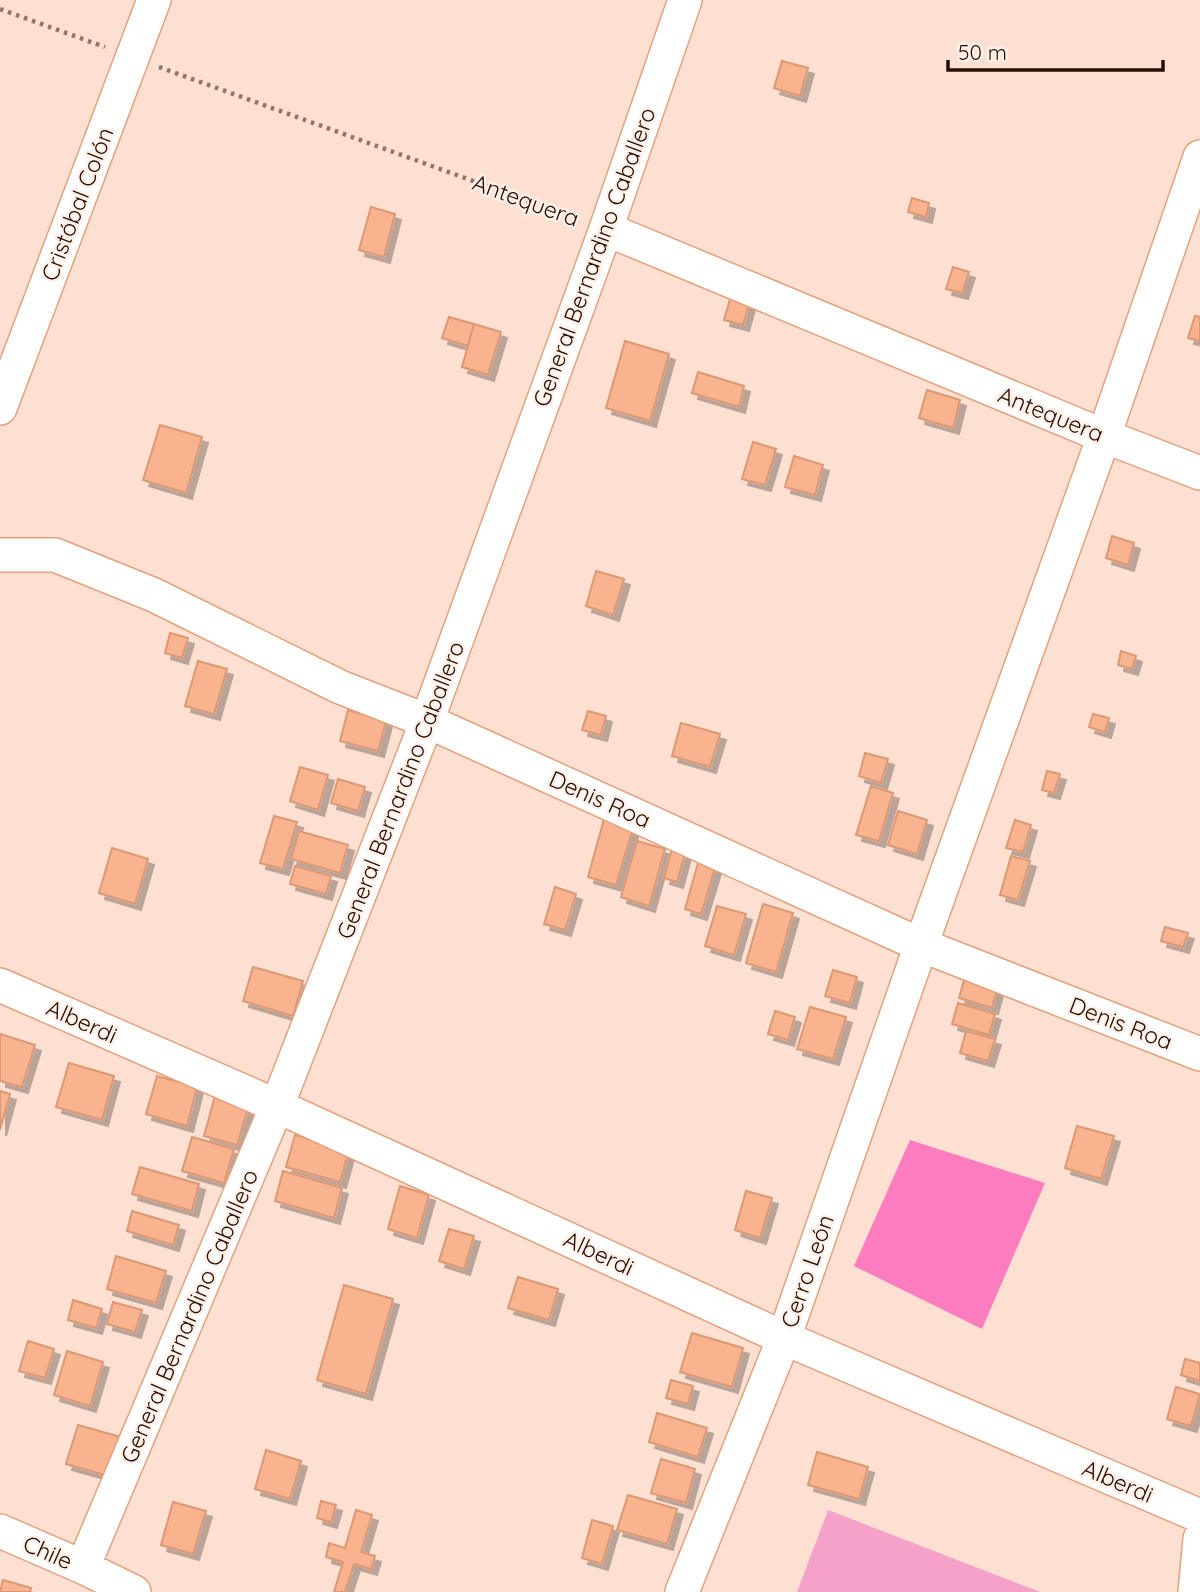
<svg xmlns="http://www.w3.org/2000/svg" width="1200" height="1592" font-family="Quicksand,sans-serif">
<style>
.green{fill:#f5a1ca}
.forest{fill:#fb7dc0}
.building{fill:#f9b48f;stroke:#db9874;stroke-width:2;filter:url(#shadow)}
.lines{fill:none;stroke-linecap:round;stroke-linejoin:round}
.street-casing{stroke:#e5a17d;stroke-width:36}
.path{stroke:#917668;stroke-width:4.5;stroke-dasharray:3.5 5;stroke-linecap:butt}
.street{stroke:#fff;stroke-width:33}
.labels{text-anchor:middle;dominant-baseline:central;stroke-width:5;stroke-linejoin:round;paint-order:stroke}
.street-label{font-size:23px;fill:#270e02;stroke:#fff0e9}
</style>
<defs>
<filter id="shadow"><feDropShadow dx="6" dy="6" stdDeviation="0" flood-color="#0004"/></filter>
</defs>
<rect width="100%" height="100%" fill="#fde0d1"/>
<path class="green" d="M828 1510 1040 1592H797Z"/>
<path class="forest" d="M910 1140 1045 1183 982 1329 854 1266Z"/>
<path class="building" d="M782 61 808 68 800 96 774 88Z
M912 198 929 203 926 217 908 212Z
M371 207 395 214 384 257 359 250Z
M953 267 969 272 962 293 946 289Z
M733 289 752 294 743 325 724 320Z
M1195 316 1200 317V341L1188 338Z
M449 317 474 324 468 346 442 338Z
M474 324 501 332 488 375 462 367Z
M625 341 669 354 650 421 606 408Z
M698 372 744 386 739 407 692 393Z
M927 390 960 400 953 428 919 418Z
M160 425 202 437 186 493 143 480Z
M753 442 776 449 765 485 742 479Z
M794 456 823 465 815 495 785 487Z
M1112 536 1134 543 1128 565 1106 558Z
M596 571 624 579 613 615 586 606Z
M170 633 188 638 182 658 165 653Z
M1121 651 1136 656 1132 669 1118 665Z
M198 661 227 669 214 714 185 706Z
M348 710 386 721 378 751 340 741Z
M588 711 606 716 601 735 582 730Z
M1093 714 1109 718 1105 732 1089 727Z
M681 723 720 734 710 767 672 756Z
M865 753 888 759 881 783 859 776Z
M300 767 328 775 318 810 290 801Z
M1047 771 1060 774 1054 793 1042 790Z
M338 779 365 787 358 811 331 803Z
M871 786 893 793 879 841 856 835Z
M898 811 927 820 917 854 888 845Z
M274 816 297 822 283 869 260 863Z
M604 819 633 828 616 885 588 877Z
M1015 820 1031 825 1023 852 1006 848Z
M299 831 348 845 340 873 291 859Z
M637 841 665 849 649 906 621 897Z
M112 848 148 859 135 904 99 893Z
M672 849 685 853 677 882 664 878Z
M1011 856 1030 861 1018 900 1000 895Z
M698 863 715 868 701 914 685 909Z
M295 866 331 876 326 894 290 884Z
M555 887 576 894 565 930 544 924Z
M763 904 793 913 776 972 746 963Z
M717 906 746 914 734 955 705 946Z
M1165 927 1188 933 1183 947 1161 941Z
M253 967 303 981 293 1016 243 1001Z
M833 970 857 977 850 1003 825 996Z
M966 973 999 983 992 1008 959 998Z
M958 1003 995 1014 989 1035 952 1024Z
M810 1007 846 1017 833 1059 797 1049Z
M775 1011 795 1017 788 1040 768 1034Z
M966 1031 995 1039 988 1061 960 1053Z
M0 1034 35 1045 22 1087 0 1081Z
M69 1063 114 1076 102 1120 56 1107Z
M157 1076 197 1087 187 1126 146 1114Z
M0 1091 10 1094 0 1130Z
M215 1096 249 1105 237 1145 204 1136Z
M1077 1126 1114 1136 1101 1179 1065 1168Z
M295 1135 349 1150 340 1182 286 1167Z
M192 1137 234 1149 224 1183 182 1171Z
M140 1167 199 1184 192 1211 132 1194Z
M283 1171 342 1188 334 1218 275 1201Z
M400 1186 429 1195 417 1238 388 1229Z
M746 1191 772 1198 760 1238 735 1230Z
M132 1211 179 1225 173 1245 127 1231Z
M449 1229 474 1236 464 1269 439 1261Z
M116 1256 166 1271 156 1303 107 1289Z
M518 1277 558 1289 549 1320 508 1308Z
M344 1285 393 1299 366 1394 317 1380Z
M73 1300 102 1309 96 1328 68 1320Z
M113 1302 142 1310 135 1332 107 1324Z
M692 1333 743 1348 732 1387 680 1372Z
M28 1341 54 1349 45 1378 19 1371Z
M67 1351 103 1362 90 1406 54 1395Z
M1185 1359 1200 1363V1381L1181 1375Z
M671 1380 693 1386 688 1404 666 1398Z
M1176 1387 1200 1394 1191 1426 1167 1419Z
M657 1413 707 1428 698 1457 649 1442Z
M78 1425 124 1438 112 1477 66 1464Z
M266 1450 301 1461 290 1499 255 1489Z
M817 1452 868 1467 859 1499 808 1485Z
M661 1459 695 1469 686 1503 651 1493Z
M628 1495 677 1509 667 1544 617 1530Z
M321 1501 336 1505 331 1522 317 1518Z
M173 1502 206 1511 193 1554 161 1545Z
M356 1510 372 1515 361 1552 375 1556 371 1569 354 1564 345 1592H334L343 1562 326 1557 329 1543 345 1548Z
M592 1520 613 1526 602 1564 582 1558Z
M3 1580 31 1588 30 1592H0Z"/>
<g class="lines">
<defs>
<path id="street" d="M606 229 1104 436 1200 473
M0 408 154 0
M0 555H55L154 595 340 687 427 721 921 945 1200 1054
M0 985 277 1106 784 1338 1200 1516
M0 1531 83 1567 134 1592
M83 1567 277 1106 427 721 606 229 685 0
M682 1592 784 1338 921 945 1104 436 1200 157
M1195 1592 1200 1539"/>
</defs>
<use href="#street" class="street-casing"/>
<path class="path" d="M0 9 105 47
M159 67 578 219"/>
<use href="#street" class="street"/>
</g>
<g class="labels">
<g class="street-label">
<text transform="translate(526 200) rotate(20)">Antequera</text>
<text transform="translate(77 204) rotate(-69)">Cristóbal Colón</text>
<text transform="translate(594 257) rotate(-70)">General Bernardino Caballero</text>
<text transform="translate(1051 414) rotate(22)">Antequera</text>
<text transform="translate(400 790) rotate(-69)">General Bernardino Caballero</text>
<text transform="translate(600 799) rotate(24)">Denis Roa</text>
<text transform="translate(82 1021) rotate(24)">Alberdi</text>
<text transform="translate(1121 1023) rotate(21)">Denis Roa</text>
<text transform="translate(599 1253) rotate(25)">Alberdi</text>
<text transform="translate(807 1271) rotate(-71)">Cerro León</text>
<text transform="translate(189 1316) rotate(-67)">General Bernardino Caballero</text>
<text transform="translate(1118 1481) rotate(23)">Alberdi</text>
<text transform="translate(48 1552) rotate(24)">Chile</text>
</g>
</g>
<path d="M948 60v10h215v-10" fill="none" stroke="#270e02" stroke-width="3.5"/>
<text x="958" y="60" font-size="21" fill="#270e02" stroke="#fff0e9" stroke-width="5" paint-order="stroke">50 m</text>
</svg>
